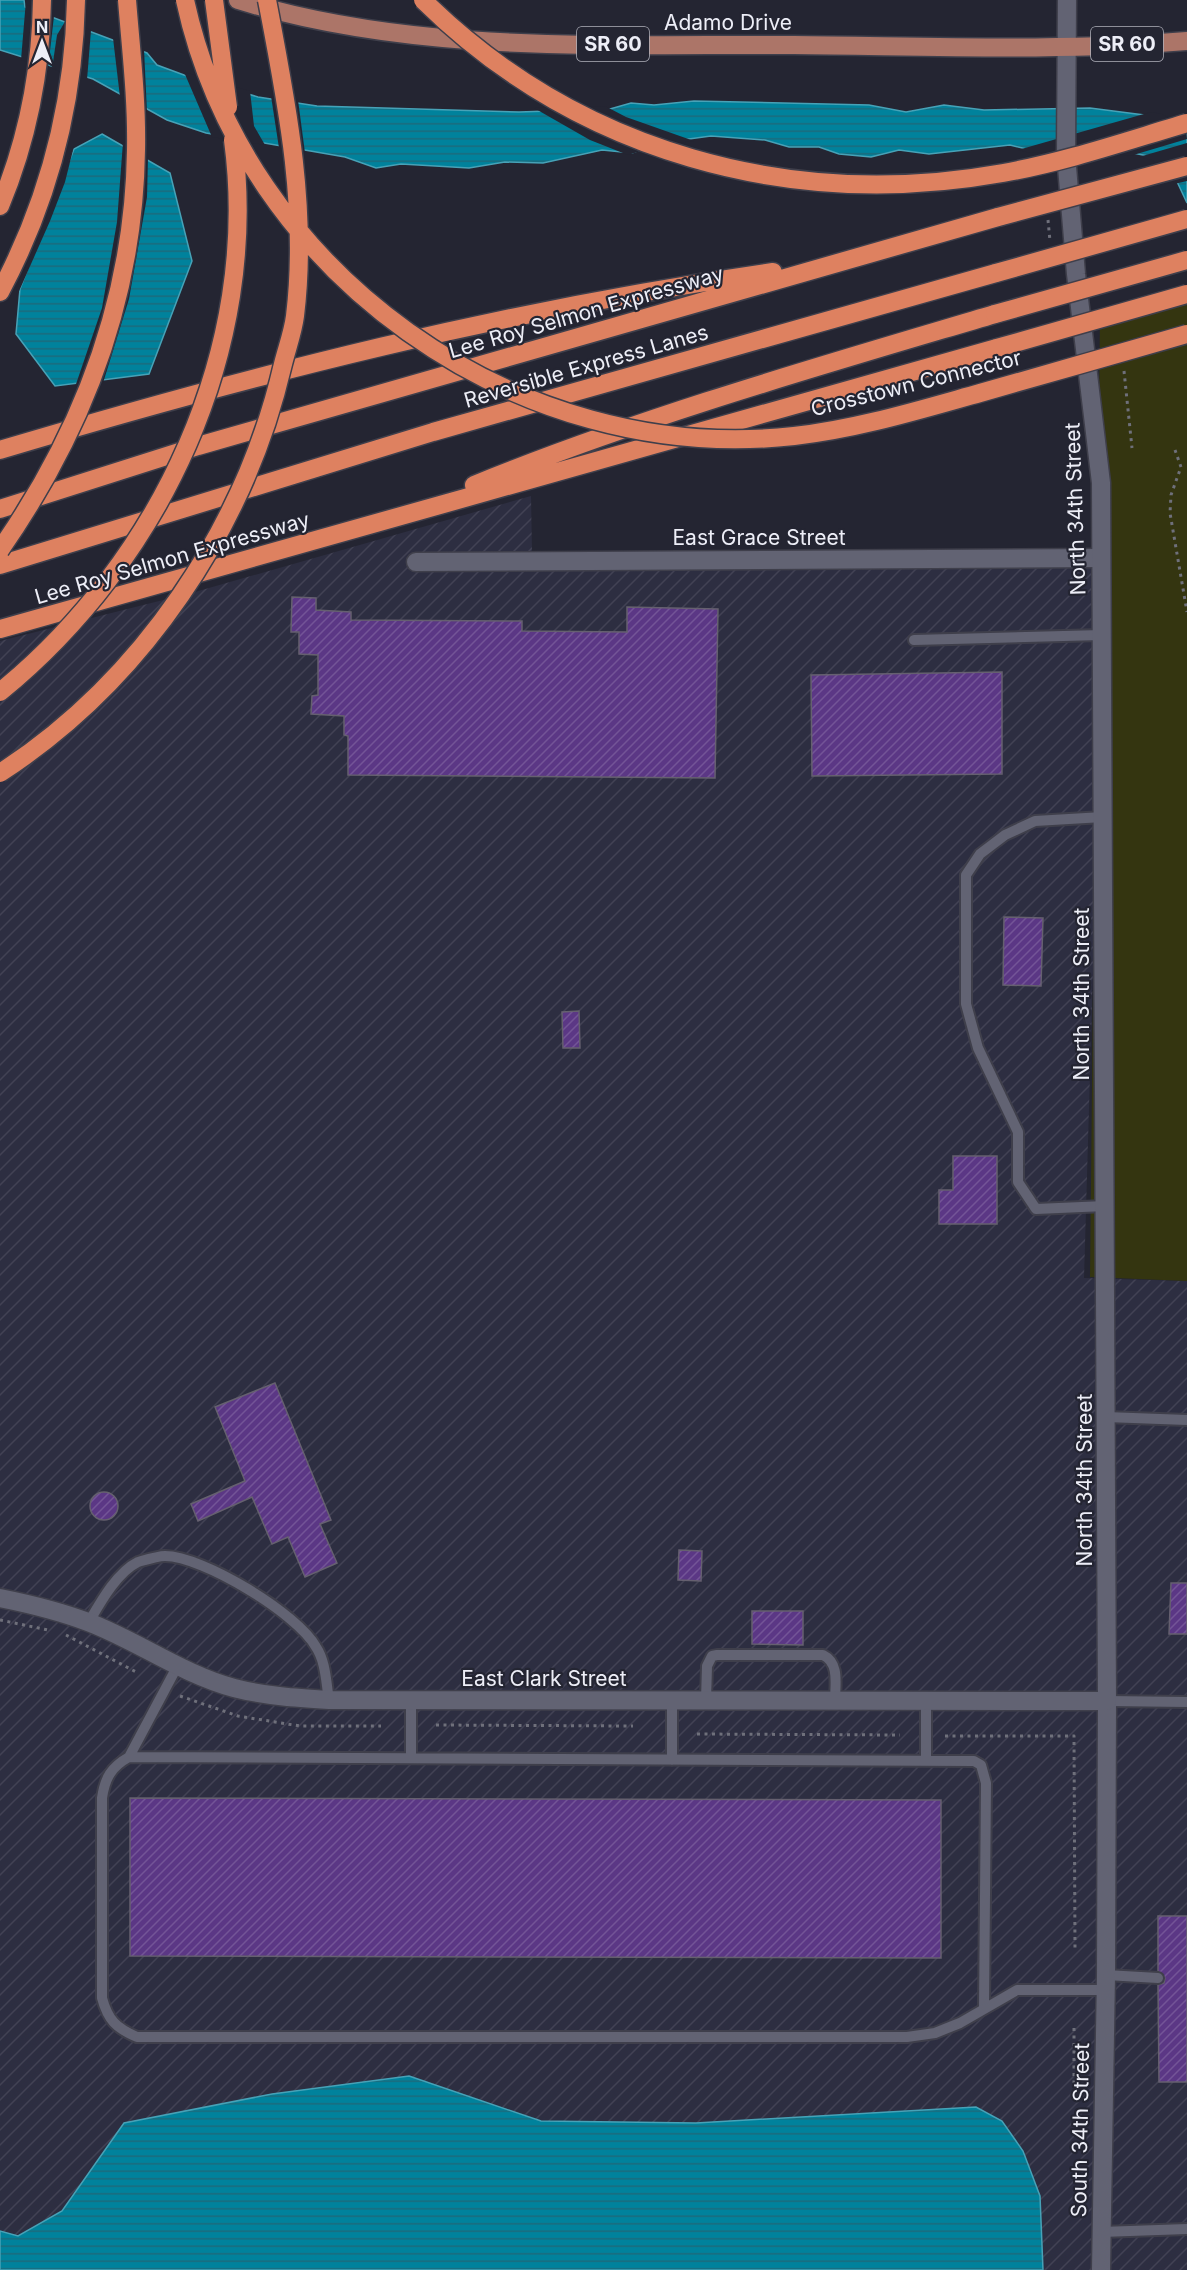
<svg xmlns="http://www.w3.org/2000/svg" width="1187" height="2270" font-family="Inter,sans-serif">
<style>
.industrial{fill:url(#industrial-furrows)}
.green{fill:#343510}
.water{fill:url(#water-rules);stroke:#47a2b7;stroke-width:1.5}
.pier{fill:#242532}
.building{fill:url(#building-hatch);stroke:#65606f;stroke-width:1.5}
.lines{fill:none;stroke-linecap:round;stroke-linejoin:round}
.service-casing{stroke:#3f3f4b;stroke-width:14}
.minor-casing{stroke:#3f3f4b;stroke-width:21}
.tertiary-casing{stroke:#3f3f4b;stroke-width:21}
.primary-casing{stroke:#3f3f4b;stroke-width:21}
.motorway-casing{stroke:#3f3f4b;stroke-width:21}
.path{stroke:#6f707b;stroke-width:3;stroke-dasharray:3 4.5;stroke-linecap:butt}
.service{stroke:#626373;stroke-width:10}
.minor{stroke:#626373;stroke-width:18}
.tertiary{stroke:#626373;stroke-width:18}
.primary{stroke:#ac7568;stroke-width:18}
.motorway{stroke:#de8160;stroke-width:18}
.motorway-bridge-casing{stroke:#3f3f4b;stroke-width:21;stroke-linecap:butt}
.motorway-bridge{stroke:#de8160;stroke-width:18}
.labels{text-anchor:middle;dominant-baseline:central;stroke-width:4.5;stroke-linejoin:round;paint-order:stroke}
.shield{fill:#242532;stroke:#b1b2bc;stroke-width:1.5}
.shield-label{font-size:20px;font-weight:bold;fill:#edeef7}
.street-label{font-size:21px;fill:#edeef7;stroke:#242532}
</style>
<defs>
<pattern id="industrial-furrows" width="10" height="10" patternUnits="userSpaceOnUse" patternTransform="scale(1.5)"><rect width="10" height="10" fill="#2d2e41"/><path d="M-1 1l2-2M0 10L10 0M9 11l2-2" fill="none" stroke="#424254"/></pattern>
<pattern id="water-rules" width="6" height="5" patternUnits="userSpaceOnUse" patternTransform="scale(1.5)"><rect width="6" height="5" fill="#00829c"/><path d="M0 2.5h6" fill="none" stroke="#1c6a7b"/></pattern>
<pattern id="building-hatch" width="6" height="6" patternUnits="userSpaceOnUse" patternTransform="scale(1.5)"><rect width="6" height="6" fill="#5b3785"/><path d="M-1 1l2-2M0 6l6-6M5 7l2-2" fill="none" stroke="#735497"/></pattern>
</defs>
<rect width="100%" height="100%" fill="#242532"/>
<path class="industrial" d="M531 496 532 552 621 557 1105 562 1084 1278 1187 1281V2270H1043L1040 2196 696 2123 541 2121 409 2076 272 2094 124 2123 62 2211 18 2236 0 2231V641L195 592Z"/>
<path class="green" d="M1187 292V1281L1090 1277 1100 316Z"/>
<path class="water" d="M0 0H24L25 7 147 53 157 65 184 75 258 97 317 106 519 112 610 109 631 103 654 105 694 101 869 105 906 112 944 105 984 110 1090 108 1160 117 1187 134V203L1172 171 1153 157 1128 152 1031 150 1010 145 929 154 899 150 871 157 839 154 819 147H789L765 140 711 136 659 143 632 153 602 150 543 163 505 162 469 168 401 164 376 168 345 157 206 133 167 120 93 79 0 50Z
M102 134 170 173 192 261 149 374 55 386 16 334 20 289 74 149Z
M409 2076 541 2121 696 2123 976 2107 1002 2121 1023 2151 1040 2196 1043 2270H0V2231L18 2236 62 2211 124 2123 272 2094Z"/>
<path class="pier" d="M26 0 27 5 54 16 48 68 21 60Z
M66 20 91 30 87 80 52 69 57 35Z
M113 38 144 49 147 113 120 97Z
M184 72 250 91 254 126 265 145 212 137Z
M271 96 298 100 305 153 279 148Z
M605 106 626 117 694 141 660 145 628 155 590 140 534 108Z
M1151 112 1162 114 1186 128 1187 139 1130 156 1090 150 1031 153 1018 150Z
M123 142 148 157 147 197 129 299 103 383 75 387 102 308 117 222Z
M1187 143V181L1174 184 1170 173 1152 160 1139 157Z
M74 146 65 182 50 221 16 298 17 287Z"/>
<path class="building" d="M292 597 316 598V610L351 612V620L522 621V631L627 632V607L718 609 715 778 348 775V736L344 735V716L311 714 312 696 318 695V655L299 654V632H291Z
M1002 672V774L812 776 811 675Z
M1004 917 1043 918 1041 986 1003 985Z
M579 1011 580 1048H563L562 1012Z
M953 1156H997V1224H939V1190H953Z
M275 1383 331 1520 320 1524 337 1563 305 1577 288 1537 272 1544 252 1497 198 1521 191 1504 245 1481 215 1407Z
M90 1506a14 14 0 1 1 28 0a14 14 0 1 1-28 0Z
M679 1550 702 1551 701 1581 678 1580Z
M1171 1583H1187V1634H1169Z
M752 1611H803V1645L752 1644Z
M130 1798 941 1800V1958L130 1956Z
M1158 1916H1187V2082H1159L1158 1985 1164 1983 1165 1978 1158 1971Z"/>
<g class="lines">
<defs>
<path id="service" d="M914 640 1102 635
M1103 817 1035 821 1005 835 980 854 966 875V1004L978 1048 1018 1132V1182L1036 1209 1105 1206
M1106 1417 1187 1420
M89 1622C100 1603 117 1572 138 1562 145 1560 158 1556 165 1556 203 1556 298 1614 316 1647 326 1662 326 1683 329 1700
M411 1700V1758
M672 1700V1760
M706 1700 707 1666 712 1656 717 1655H823C840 1663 835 1685 835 1701
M926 1701V1761
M1107 1701 1187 1702
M129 1757 178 1665
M1106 1975 1158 1978
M984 2008 986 1783 981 1765 974 1761 129 1757C111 1767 105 1778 102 1798V1998C108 2020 116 2028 137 2037H907L935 2033 960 2023 1017 1990H1106
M1101 2232 1187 2229"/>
<path id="minor" d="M416 562 1101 558
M1101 2270 1106 1975 1107 1701"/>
<path id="tertiary" d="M0 1598C30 1604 59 1611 88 1622 138 1641 182 1674 234 1688 265 1696 297 1698 329 1700L1107 1701 1101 483 1076 274 1066 155 1067 0"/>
<path id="primary" d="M238 0C417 55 608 44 794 45 925 46 1057 52 1187 41"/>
<path id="motorway" d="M0 206C27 141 41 70 42 0
M0 292C48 202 74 103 76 0
M0 450C254 374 510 309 773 272
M474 485C644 416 820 366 995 314
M0 509 198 446 998 217
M0 565 433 432 996 273
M0 629 997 348"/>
</defs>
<use href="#service" class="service-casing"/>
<use href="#minor" class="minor-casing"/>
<use href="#tertiary" class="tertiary-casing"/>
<use href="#primary" class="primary-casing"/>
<use href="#motorway" class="motorway-casing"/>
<path class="path" d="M1048 220 1050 241
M1124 371 1132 448
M1175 450 1181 467 1171 495 1170 513 1187 612
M0 1620 48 1630
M66 1635 138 1673
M180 1696 238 1716 300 1726H381
M436 1725 633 1726
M697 1734 900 1735
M945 1736H1074L1075 1951
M1074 2028V2088H1087"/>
<use href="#service" class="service"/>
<use href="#minor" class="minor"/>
<use href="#tertiary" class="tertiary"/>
<use href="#primary" class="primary"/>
<use href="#motorway" class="motorway"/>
<defs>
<path id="motorway-bridge" d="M185 0C244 273 518 467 794 436 857 429 919 410 980 393 1049 373 1118 354 1187 334
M214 0 228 107
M423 0C578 153 791 211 1003 173 1065 162 1126 141 1187 123
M998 217 1187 166
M996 273 1187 219
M995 314 1187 260
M997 348 1187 294
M0 550C83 431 134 297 136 150 137 100 131 50 127 0
M0 692C161 561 261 348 233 140
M0 773C142 681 245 528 283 364 287 348 293 332 295 316 308 209 287 104 267 0"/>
</defs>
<use href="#motorway-bridge" class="motorway-bridge-casing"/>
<use href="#motorway-bridge" class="motorway-bridge"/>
</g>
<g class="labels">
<g class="shield">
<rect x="577" y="27" width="72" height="34" rx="4.5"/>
<rect x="1091" y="27" width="72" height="34" rx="4.5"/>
</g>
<g class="shield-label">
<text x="613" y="44">SR 60</text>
<text x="1127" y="44">SR 60</text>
</g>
<g class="street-label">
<text x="728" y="22">Adamo Drive</text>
<text transform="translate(586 312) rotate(-16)">Lee Roy Selmon Expressway</text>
<text transform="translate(586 366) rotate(-16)">Reversible Express Lanes</text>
<text transform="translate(916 383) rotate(-14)">Crosstown Connector</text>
<text transform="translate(1075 509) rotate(-92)">North 34th Street</text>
<text x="759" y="537">East Grace Street</text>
<text transform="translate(172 558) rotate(-16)">Lee Roy Selmon Expressway</text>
<text transform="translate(1081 994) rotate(-90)">North 34th Street</text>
<text transform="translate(1084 1480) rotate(-90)">North 34th Street</text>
<text x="544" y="1678">East Clark Street</text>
<text transform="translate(1080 2130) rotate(-89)">South 34th Street</text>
</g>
</g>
<g transform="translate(42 42)" stroke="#242532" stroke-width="4.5" paint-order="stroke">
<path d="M0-4.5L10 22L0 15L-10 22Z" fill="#edeef7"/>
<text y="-9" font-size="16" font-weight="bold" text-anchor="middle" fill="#edeef7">N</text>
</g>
</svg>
